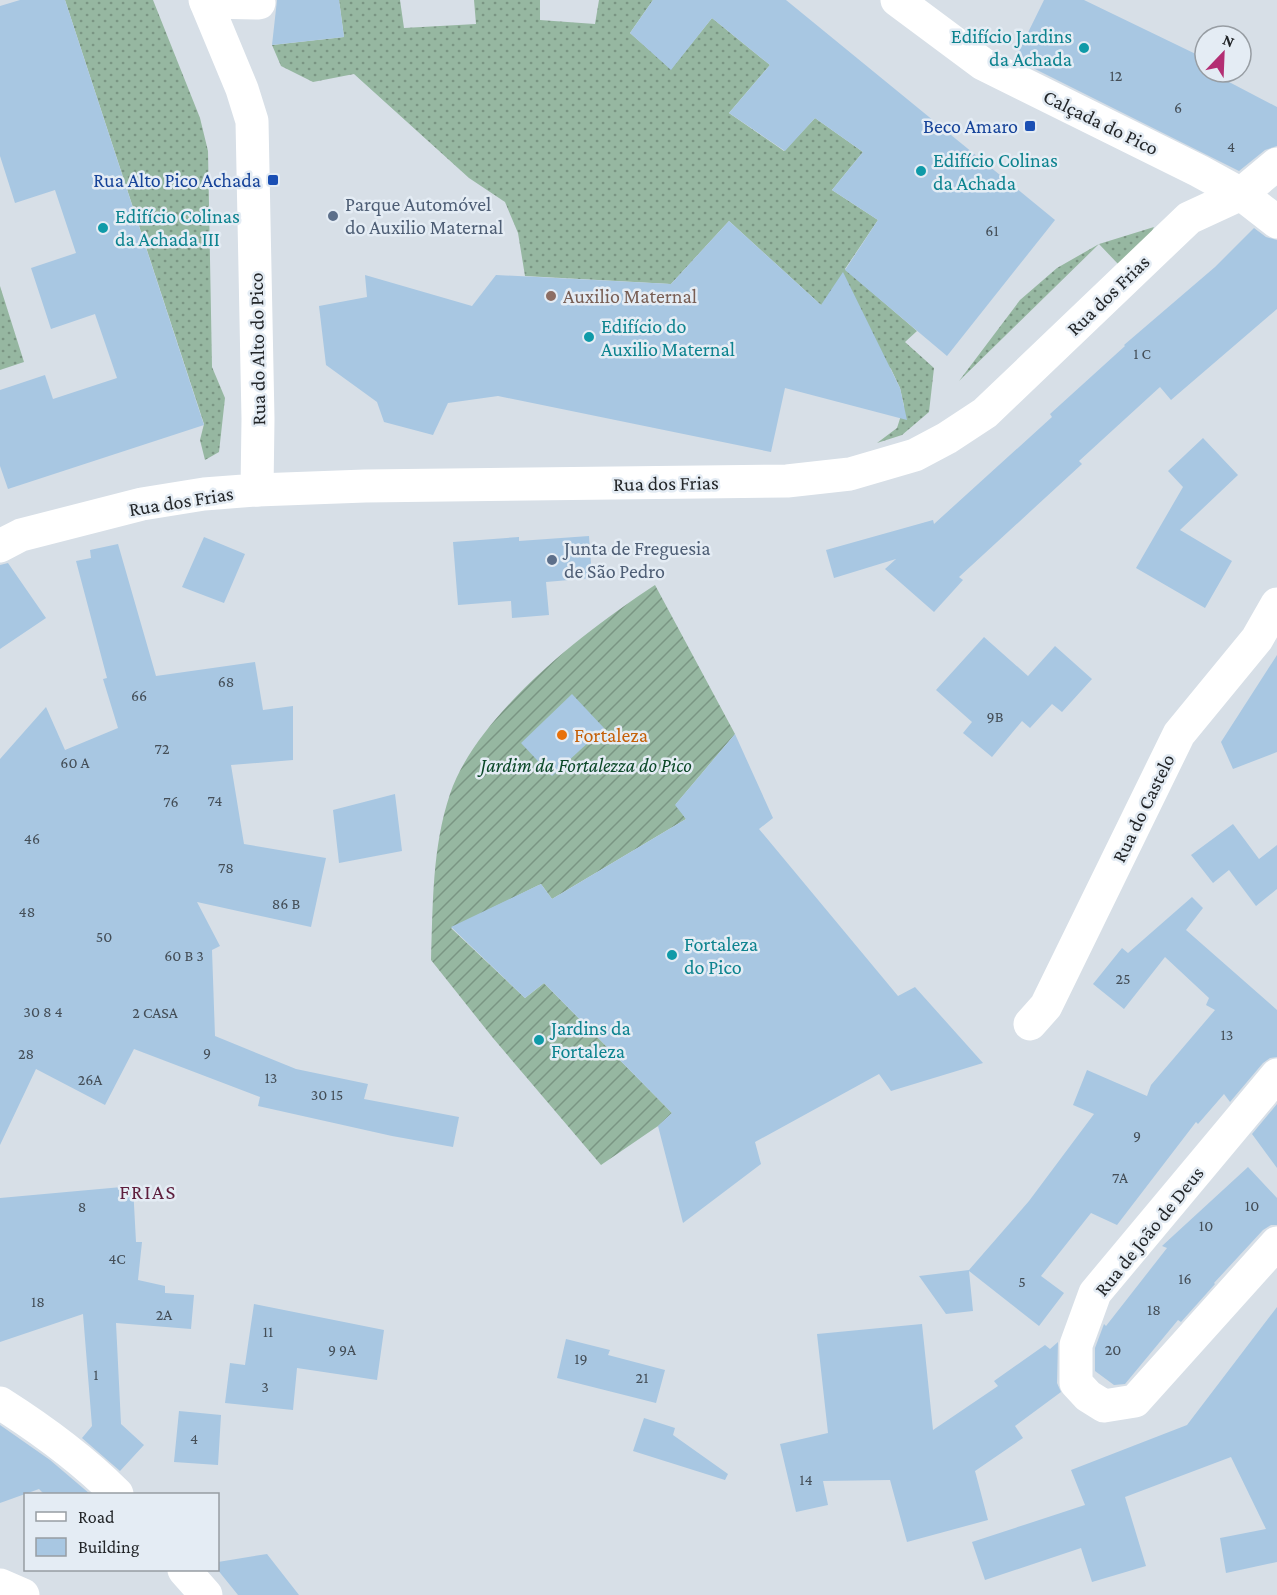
<svg xmlns="http://www.w3.org/2000/svg" width="1277" height="1595" font-family="'Crimson Pro',serif">
<style>
.grass{fill:url(#grass-dots)}
.garden{fill:url(#garden-furrows)}
.building{fill:#a8c7e2}
.lines{fill:none;stroke-linecap:round;stroke-linejoin:round}
.street{stroke:#fff;stroke-width:33}
.secondary{stroke:#fff;stroke-width:33}
.culture-dot{fill:#0f9aa8;stroke:#e4ecf4;stroke-width:2}
.transit-dot{fill:#1a4fb4;stroke:#e4ecf4;stroke-width:2}
.service-dot{fill:#5c6f8a;stroke:#e4ecf4;stroke-width:2}
.education-dot{fill:#8d6e63;stroke:#e4ecf4;stroke-width:2}
.food-dot{fill:#e8710a;stroke:#e4ecf4;stroke-width:2}
.labels{text-anchor:middle;dominant-baseline:central;stroke-width:5;stroke-linejoin:round;paint-order:stroke}
.number-label{font-size:16px;fill:#444e57}
.culture-label{font-size:20px;fill:#0d838f;stroke:#e4ecf4;text-anchor:start}
.street-label{font-size:20px;fill:#232629;stroke:#e4ecf4}
.transit-label{font-size:20px;fill:#164399;stroke:#e4ecf4;text-anchor:end}
.service-label{font-size:20px;fill:#4e5e75;stroke:#e4ecf4;text-anchor:start}
.education-label{font-size:20px;fill:#785e54;stroke:#e4ecf4;text-anchor:start}
.food-label{font-size:20px;fill:#c56008;stroke:#e4ecf4;text-anchor:start}
.park-label{font-size:20px;font-style:italic;fill:#0a4727;stroke:#e4ecf4}
.neighbourhood-label{font-size:21px;letter-spacing:1.5px;fill:#5e1e3d;stroke:#e4ecf4}
</style>
<defs>
<pattern id="grass-dots" width="8" height="8" patternUnits="userSpaceOnUse" patternTransform="scale(1.5)"><rect width="8" height="8" fill="#96b7a1"/><path d="M2 2h.1M6 6h.1" fill="none" stroke="#7a9583" stroke-width="1.8" stroke-linecap="round"/></pattern>
<pattern id="garden-furrows" width="10" height="10" patternUnits="userSpaceOnUse" patternTransform="scale(1.5)"><rect width="10" height="10" fill="#96b7a1"/><path d="M-1 1l2-2M0 10L10 0M9 11l2-2" fill="none" stroke="#7a9583"/></pattern>
</defs>
<rect width="100%" height="100%" fill="#d7dfe7"/>
<path class="grass" d="M65 0H153L200 118 208 151 212 367 225 398 219 452 205 460 200 440 204 424Z
M339 0H400L404 28 476 24 474 0H540V20L595 24 599 0H653L630 33 671 69 712 18 770 65 729 113 784 151 815 118 863 152 832 190 878 220 845 269 917 331 905 342 934 368 929 412 902 435 877 443 897 428 904 406 900 388 891 369 729 221 671 284 525 276 518 233 505 202 469 178 354 74 313 82 281 66 272 45 344 37Z
M1154 227 1151 233 1119 265 1099 244 959 381 1020 300 1057 268 1099 244Z
M0 286 24 362 0 370Z"/>
<path class="garden" d="M655 585 735 734 676 804 686 819 552 899 541 884 451 928 525 998 544 983 672 1113 658 1126 601 1165 493 1038 431 960C433 904 432 848 450 794 477 714 586 630 655 585Z"/>
<path class="building" d="M20 0H65L204 425 8 489 0 466V390L45 375 53 399 117 378 95 314 51 329 31 268 76 253 55 190 15 203 0 156V6Z
M277 0H339L344 37 272 45Z
M653 0H786L1055 220 947 356 845 270 878 220 832 190 863 152 815 118 785 151 729 113 770 65 712 18 671 70 630 33Z
M1044 0H1084L1204 58 1198 66 1205 69V72H1210L1277 107V146L1265 150 1239 171 1015 59Z
M729 221 821 305 843 272 900 388 907 420 785 388 771 452 498 396 448 403 433 435 384 422 377 402 326 365 319 306 367 297 365 275 472 306 496 275 671 284Z
M1254 228 1266 237 1277 240V309L1171 400 1160 387 1079 461 1082 464 959 577 963 580 934 612 885 569 896 559 834 578 826 550 933 520 934 524 1052 417 1050 414 1125 346 1124 345 1215 267Z
M1203 438 1238 475 1180 530 1232 561 1205 608 1136 568 1183 487 1168 471Z
M589 536 592 578 546 582 549 615 512 618 511 601 458 605 453 542 519 537V541Z
M204 537 245 554 224 603 182 587Z
M118 544 156 676 255 662 263 710 293 706V760L231 765 244 844 326 858 311 927 197 902 220 946 212 950 215 1036 296 1069 368 1084 364 1099 459 1117 453 1147 392 1136 258 1106 260 1097 134 1049 105 1105 36 1069 0 1145V759L46 707 65 750 118 728 103 679 107 678 76 561 91 558 90 550Z
M8 563 46 618 0 649V565Z
M984 637 1028 676 1055 646 1092 679 1062 712 1052 704 1030 728 1022 721 992 757 963 733 972 722 936 690Z
M1277 655V752L1233 769 1221 742Z
M572 694 604 728 552 776 521 743Z
M735 734 773 818 759 829 898 996 915 987 983 1063 891 1091 879 1074 755 1142 761 1164 683 1223 658 1126 672 1113 544 983 525 998 451 927 541 884 552 899 686 819 675 805Z
M395 794 402 851 339 863 333 810Z
M1233 824 1259 859 1277 845V889L1256 906 1229 870 1213 883 1191 855Z
M1192 897 1203 908 1186 930 1277 1010V1057L1270 1058 1263 1063 1230 1102 1224 1094 1198 1124 1196 1122 1117 1225 1091 1213 1041 1276 1064 1293 1039 1326 969 1271 973 1311 946 1314 919 1276 969 1270 1029 1201 1094 1114 1073 1105 1087 1070 1147 1096 1151 1085 1215 1010 1206 1005 1209 998 1165 957 1124 1009 1093 984 1122 948 1128 953Z
M1277 1104V1168L1252 1134Z
M1248 1167 1277 1198V1225H1271L1263 1230 1214 1283 1215 1284 1181 1322 1178 1320 1125 1384 1114 1385 1095 1371V1348L1104 1324 1106 1326 1167 1248 1162 1246Z
M133 1186 136 1242H142L138 1280 165 1286V1293L194 1295 191 1329 116 1323 121 1424 144 1445 120 1471 82 1438 92 1426 83 1314 0 1342V1198Z
M254 1304 384 1330 377 1380 297 1368 293 1410 225 1403 230 1363 245 1365Z
M1277 1307V1562L1226 1573 1220 1538 1266 1529 1231 1457 1125 1497 1146 1566 1092 1582 1081 1548 985 1580 972 1542 1085 1505 1071 1470 1187 1425Z
M922 1324 933 1430 998 1386 994 1381 1045 1345 1050 1349 1058 1342 1057 1383 1061 1392 1015 1426 1023 1438 975 1471 988 1520 907 1542 890 1480 823 1481 828 1505 796 1512 780 1444 828 1433 817 1334Z
M566 1339 610 1350 608 1355 665 1370 656 1403 557 1378Z
M179 1411 221 1415 218 1465 174 1462Z
M644 1418 675 1428 673 1435 728 1474 725 1480 633 1451Z
M0 1425 50 1460 90 1494H44L39 1489 0 1503Z
M267 1554 299 1595H238L217 1569 218 1562Z"/>
<g class="lines">
<path class="street" d="M206 2 259 3
M257 490 365 486 787 481 850 474 915 455 947 438 985 413 1189 218 1241 194 1277 164
M1030 1024 1046 1006 1179 734 1257 639 1277 604
M1277 1075 1095 1293 1076 1345V1383L1088 1396 1104 1406 1135 1401 1277 1243
M0 1403C41 1429 83 1460 117 1494
M184 1570 206 1595"/>
<path class="secondary" d="M897 0 983 64 1199 171 1241 194 1277 222
M0 546 21 535 142 504 204 494 257 490 258 419 252 121 242 89 205 0
M0 1585 23 1595"/>
</g>
<g class="culture-dot">
<circle cx="1084" cy="48" r="6"/>
<circle cx="921" cy="171" r="6"/>
<circle cx="103" cy="228" r="6"/>
<circle cx="589" cy="337" r="6"/>
<circle cx="672" cy="955" r="6"/>
<circle cx="539" cy="1040" r="6"/>
</g>
<g class="transit-dot">
<rect x="1024" y="120" width="12" height="12" rx="3"/>
<rect x="267" y="174" width="12" height="12" rx="3"/>
</g>
<g class="service-dot">
<circle cx="333" cy="216" r="6"/>
<circle cx="552" cy="560" r="6"/>
</g>
<circle class="education-dot" cx="551" cy="296" r="6"/>
<circle class="food-dot" cx="562" cy="735" r="6"/>
<g class="labels">
<g class="number-label">
<text x="1116" y="75">12</text>
<text x="1178" y="107">6</text>
<text x="1231" y="146">4</text>
<text x="992" y="230">61</text>
<text x="1142" y="353">1 C</text>
<text x="226" y="681">68</text>
<text x="139" y="695">66</text>
<text x="995" y="716">9B</text>
<text x="162" y="748">72</text>
<text x="75" y="762">60 A</text>
<text x="215" y="800">74</text>
<text x="171" y="801">76</text>
<text x="32" y="838">46</text>
<text x="226" y="867">78</text>
<text x="286" y="903">86 B</text>
<text x="27" y="911">48</text>
<text x="104" y="936">50</text>
<text x="184" y="955">60 B 3</text>
<text x="1123" y="978">25</text>
<text x="43" y="1011">30 8 4</text>
<text x="155" y="1012">2 CASA</text>
<text x="1227" y="1034">13</text>
<text x="207" y="1052">9</text>
<text x="26" y="1053">28</text>
<text x="271" y="1077">13</text>
<text x="90" y="1079">26A</text>
<text x="327" y="1094">30 15</text>
<text x="1137" y="1135">9</text>
<text x="1120" y="1177">7A</text>
<text x="1252" y="1205">10</text>
<text x="82" y="1206">8</text>
<text x="1206" y="1225">10</text>
<text x="117" y="1258">4C</text>
<text x="1185" y="1278">16</text>
<text x="1022" y="1281">5</text>
<text x="38" y="1301">18</text>
<text x="1154" y="1309">18</text>
<text x="164" y="1314">2A</text>
<text x="268" y="1331">11</text>
<text x="342" y="1349">9 9A</text>
<text x="1113" y="1349">20</text>
<text x="581" y="1358">19</text>
<text x="96" y="1374">1</text>
<text x="642" y="1377">21</text>
<text x="265" y="1386">3</text>
<text x="194" y="1438">4</text>
<text x="806" y="1479">14</text>
</g>
<g class="culture-label">
<text x="1072" y="36" text-anchor="end">Edifício Jardins<tspan x="1072" dy="23">da Achada</tspan></text>
<text x="933" y="160">Edifício Colinas<tspan x="933" dy="23">da Achada</tspan></text>
<text x="115" y="216">Edifício Colinas<tspan x="115" dy="23">da Achada III</tspan></text>
<text x="601" y="326">Edifício do<tspan x="601" dy="23">Auxilio Maternal</tspan></text>
<text x="684" y="944">Fortaleza<tspan x="684" dy="23">do Pico</tspan></text>
<text x="551" y="1028">Jardins da<tspan x="551" dy="23">Fortaleza</tspan></text>
</g>
<g class="street-label">
<text transform="translate(1101 122) rotate(26)">Calçada do Pico</text>
<text transform="translate(1108 295) rotate(-44)">Rua dos Frias</text>
<text transform="translate(257 349) rotate(-91)">Rua do Alto do Pico</text>
<text transform="translate(666 483) rotate(-1)">Rua dos Frias</text>
<text transform="translate(181 501) rotate(-9)">Rua dos Frias</text>
<text transform="translate(1143 808) rotate(-64)">Rua do Castelo</text>
<text transform="translate(1149 1231) rotate(-51)">Rua de João de Deus</text>
</g>
<g class="transit-label">
<text x="1018" y="126">Beco Amaro</text>
<text x="261" y="180">Rua Alto Pico Achada</text>
</g>
<g class="service-label">
<text x="345" y="204">Parque Automóvel<tspan x="345" dy="23">do Auxilio Maternal</tspan></text>
<text x="564" y="548">Junta de Freguesia<tspan x="564" dy="23">de São Pedro</tspan></text>
</g>
<g class="education-label">
<text x="563" y="296">Auxilio Maternal</text>
</g>
<g class="food-label">
<text x="574" y="735">Fortaleza</text>
</g>
<g class="park-label">
<text x="586" y="765">Jardim da Fortalezza do Pico</text>
</g>
<g class="neighbourhood-label">
<text x="148" y="1192">FRIAS</text>
</g>
</g>
<rect x="24" y="1493" width="195" height="78" fill="#e4ecf4" stroke="#979da3" stroke-width="1.5"/>
<rect x="36" y="1512" width="30" height="9" fill="#ffffff" stroke="#979da3" stroke-width="1.5"/>
<text x="78" y="1523" font-size="18" fill="#232629">Road</text>
<rect x="36" y="1538" width="30" height="18" fill="#a8c7e2" stroke="#979da3" stroke-width="1.5"/>
<text x="78" y="1553" font-size="18" fill="#232629">Building</text>
<g transform="translate(1223 54) rotate(23)"><circle r="28" fill="#e4ecf4" stroke="#979da3" stroke-width="1.5"/>
<path d="M0-4.5L10 22L0 15L-10 22Z" fill="#b32e73"/>
<text y="-9" font-size="16" font-weight="bold" text-anchor="middle" fill="#232629">N</text>
</g>
</svg>
